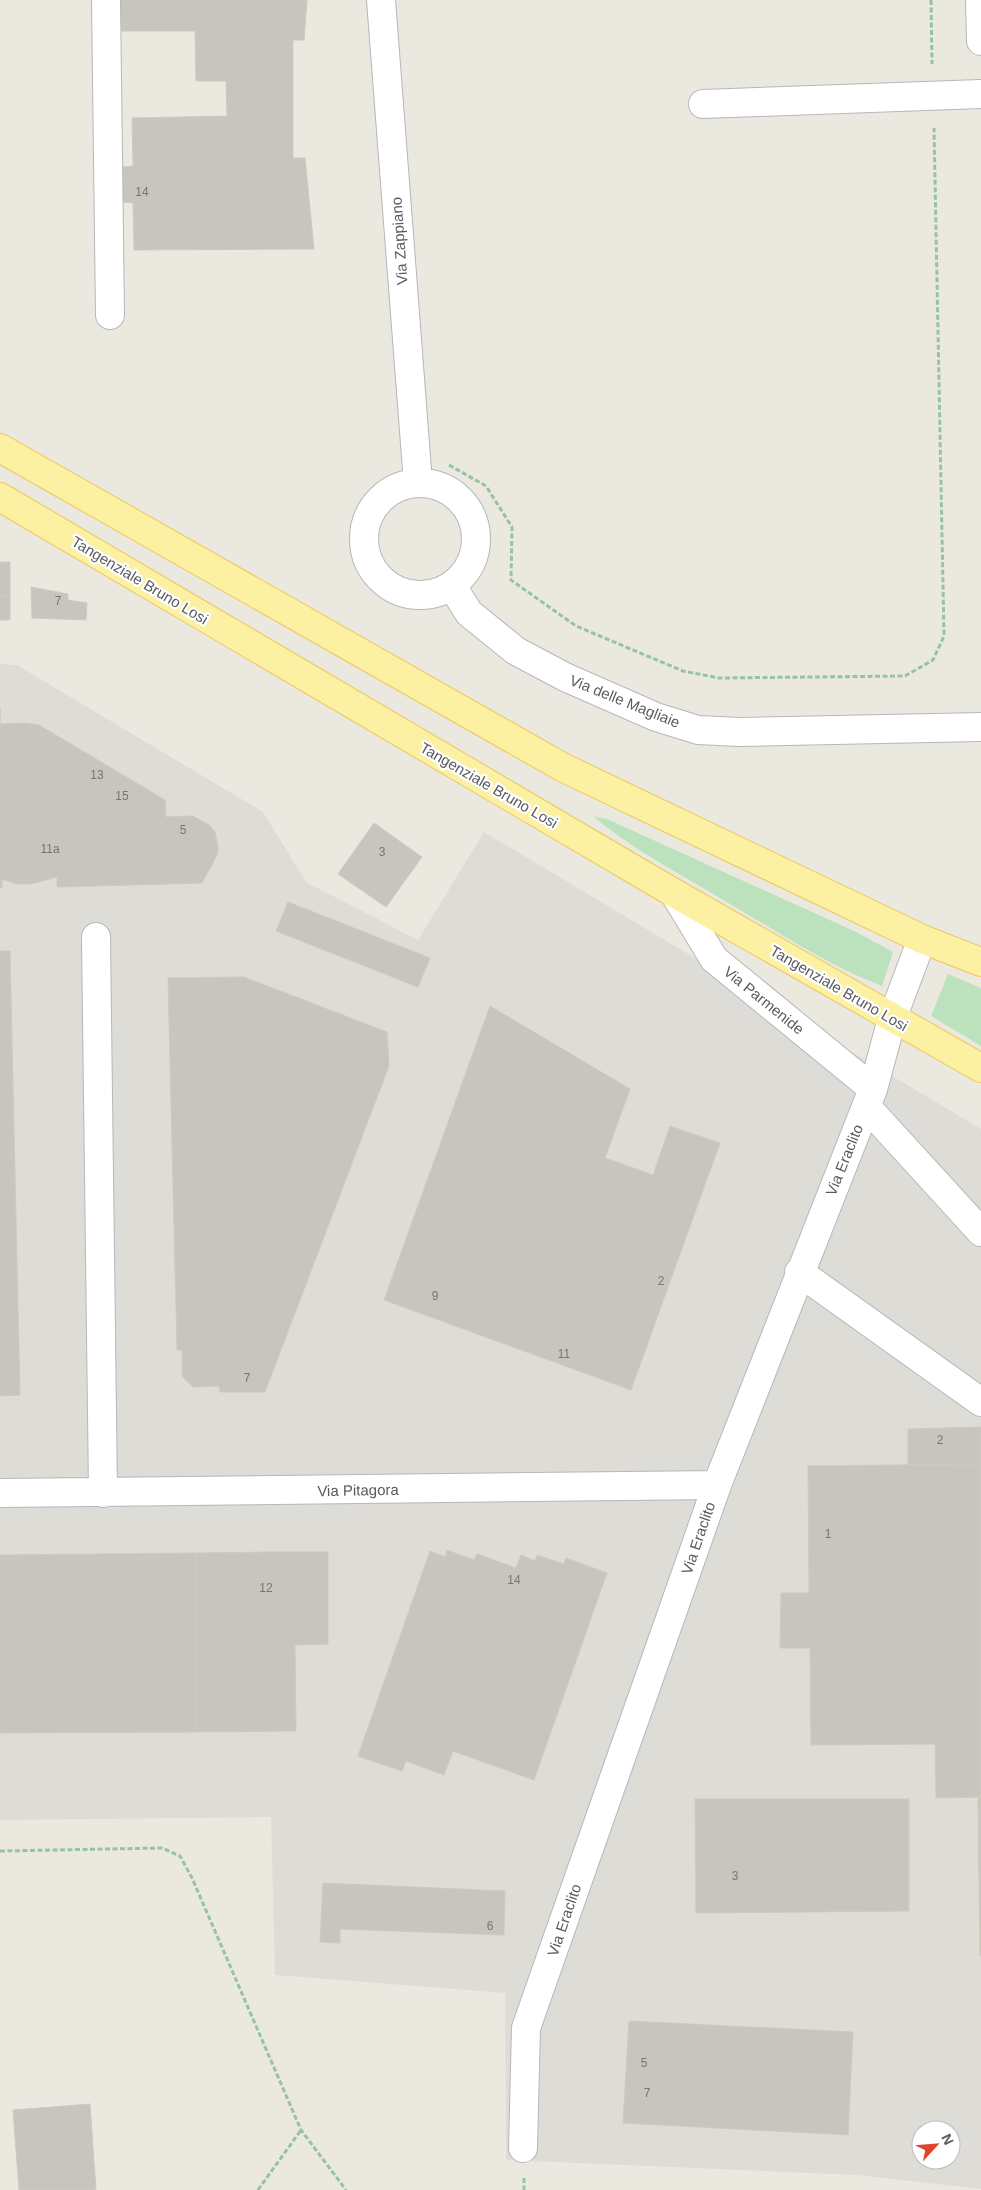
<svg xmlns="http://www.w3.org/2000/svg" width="981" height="2190" font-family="Helvetica,sans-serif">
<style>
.industrial{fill:#dedcd7;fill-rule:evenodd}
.green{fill:#bce2bd}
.building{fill:#c8c5bf;stroke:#cfcabe}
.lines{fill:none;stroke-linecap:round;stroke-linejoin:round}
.minor-casing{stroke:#b5b7bc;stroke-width:30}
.major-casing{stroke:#ebc758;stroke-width:30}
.path{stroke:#95c3a4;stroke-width:3;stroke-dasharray:5 2.5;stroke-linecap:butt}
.minor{stroke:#fff;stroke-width:28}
.major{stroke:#fcf1a3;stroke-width:28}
.labels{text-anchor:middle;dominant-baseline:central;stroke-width:4.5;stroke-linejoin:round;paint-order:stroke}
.number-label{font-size:12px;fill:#747678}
.street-label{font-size:15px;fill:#585b60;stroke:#fff}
</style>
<rect width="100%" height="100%" fill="#ebe9df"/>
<path class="industrial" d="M0 664 17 665 263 812 306 882 418 940 484 832 981 1129V2189L856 2175 506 2160 505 1993 275 1975 271 1817 0 1820ZM921 2130H951V2160H921Z"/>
<path class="green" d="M594 817 607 819 854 931 893 952 882 986C828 966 775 930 725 901 681 874 633 850 594 817Z
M948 974 981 988V1046L931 1016Z"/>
<path class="building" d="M120 0H307L304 40H293V158H305L314 249 134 250 133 203 122 202V167L133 166 132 118 227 116 226 81H196L195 31H121Z
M0 562H10V596H0Z
M31 587 68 594V600L87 603 86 620 32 618Z
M0 596H10V620H0Z
M0 708V724L25 723 39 725 165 800 166 817 193 816 209 825 215 832 218 848 217 855 202 883 57 887V877L31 884H16L2 879V888H0Z
M374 823 422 857 386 907 338 874Z
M288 902 430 958 418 987 276 931Z
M0 951H10L20 1395 0 1396Z
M244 977 387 1032 389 1066 265 1392H220L219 1386 193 1387 182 1376V1350H177L168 978Z
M490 1006 630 1089 605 1158 653 1175 670 1126 720 1143 631 1390 384 1300Z
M981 1427V1464L908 1465V1429Z
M981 1464V1797L936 1798 935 1744 811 1745 810 1648H780L781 1593H809L808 1466Z
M447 1550 474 1560 477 1554 516 1568 521 1555 535 1561 537 1555 564 1564 566 1558 607 1573 534 1780 453 1751 444 1775 406 1761 402 1771 358 1756 430 1551 445 1557Z
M270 1552H328V1644L295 1645 296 1731 197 1732 195 1553Z
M195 1553 197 1732 0 1733V1555Z
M981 1797V1956H980L978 1798Z
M695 1799H909V1911L696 1913Z
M323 1883 505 1891 504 1935 340 1929V1943L320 1942Z
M629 2021 853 2032 848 2135 623 2123Z
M90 2104 96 2190H19L13 2110Z"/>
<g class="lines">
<defs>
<path id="minor" d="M106 0 110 315
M381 0 418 483
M980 0 981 41
M703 104 981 94
M364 539a56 56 0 1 1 112 0a56 56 0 1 1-112 0Z
M452 586 469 613 516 651 565 677 656 717 698 730 740 732 981 727
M674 893 714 959 873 1089
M96 937 103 1493
M866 1106 981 1232
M799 1272 981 1402
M0 1493 717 1485
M523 2148 526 2028 717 1485 873 1089 892 1019 922 939"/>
<path id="major" d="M0 448 562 767 922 939 981 962
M0 497 674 893 981 1068"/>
</defs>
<use href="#minor" class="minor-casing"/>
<use href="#major" class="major-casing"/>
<path class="path" d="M931 0 932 64
M449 465 486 486 512 527 511 580 576 626 683 671 719 678 905 676 933 660 944 636 934 128
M0 1851 162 1848 180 1856 192 1878 301 2130 346 2190
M524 2178V2190
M258 2190 301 2130"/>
<use href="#minor" class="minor"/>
<use href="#major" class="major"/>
</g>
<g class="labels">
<g class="number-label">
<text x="142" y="192">14</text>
<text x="58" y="601">7</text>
<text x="97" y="775">13</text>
<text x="122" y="796">15</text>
<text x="183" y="830">5</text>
<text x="50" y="849">11a</text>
<text x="382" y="852">3</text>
<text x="661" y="1281">2</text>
<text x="435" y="1296">9</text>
<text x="564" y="1354">11</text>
<text x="247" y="1378">7</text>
<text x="940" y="1440">2</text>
<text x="828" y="1534">1</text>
<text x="514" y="1580">14</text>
<text x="266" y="1588">12</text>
<text x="735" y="1876">3</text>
<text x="490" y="1926">6</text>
<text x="644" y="2063">5</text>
<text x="647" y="2093">7</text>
</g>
<g class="street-label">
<text transform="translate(399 241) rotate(-94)">Via Zappiano</text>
<text transform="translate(140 580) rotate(31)">Tangenziale Bruno Losi</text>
<text transform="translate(625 701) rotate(22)">Via delle Magliaie</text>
<text transform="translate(489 785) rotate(30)">Tangenziale Bruno Losi</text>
<text transform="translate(839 988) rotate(30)">Tangenziale Bruno Losi</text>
<text transform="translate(764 1000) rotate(39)">Via Parmenide</text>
<text transform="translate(844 1160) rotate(-68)">Via Eraclito</text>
<text transform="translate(358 1490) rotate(-1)">Via Pitagora</text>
<text transform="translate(698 1538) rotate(-71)">Via Eraclito</text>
<text transform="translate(564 1920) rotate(-71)">Via Eraclito</text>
</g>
</g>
<g transform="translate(936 2145) rotate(64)"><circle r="24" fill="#ffffff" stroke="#bcbdbf"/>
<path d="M0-4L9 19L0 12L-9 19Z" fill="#e2432e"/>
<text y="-8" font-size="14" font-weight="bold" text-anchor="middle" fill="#585b60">N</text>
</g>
</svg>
